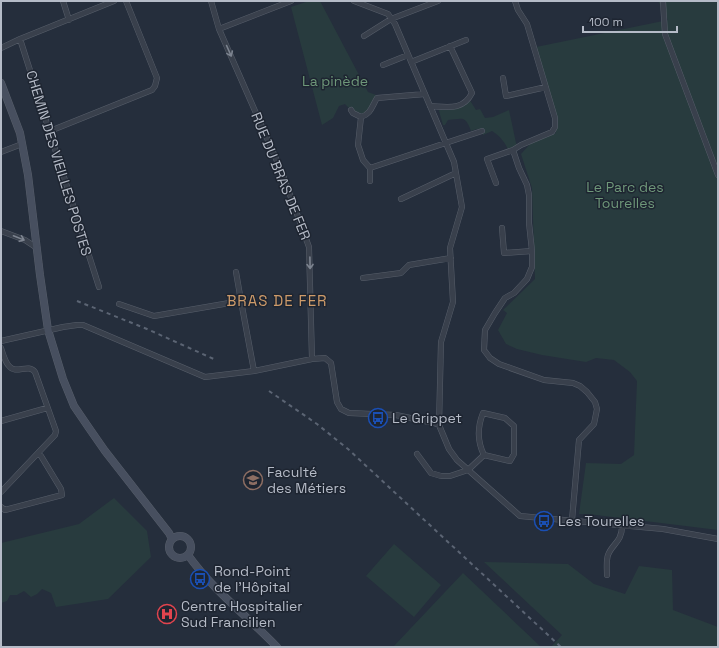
<svg xmlns="http://www.w3.org/2000/svg" width="719" height="648" font-family="'Space Grotesk',sans-serif">
<style>
.green{fill:#283b3e}
.lines{fill:none;stroke-linecap:round;stroke-linejoin:round}
.street-casing{stroke:#575e6a;stroke-width:6}
.secondary-casing{stroke:#575e6a;stroke-width:8}
.street{stroke:#39404c;stroke-width:5}
.secondary{stroke:#474f5f;stroke-width:7}
.rail{stroke:#5b6473;stroke-width:2;stroke-dasharray:4 4;stroke-linecap:butt}
.oneway{stroke:#7d8490}
.labels{text-anchor:middle;dominant-baseline:central;stroke-width:3;stroke-linejoin:round;paint-order:stroke}
.park-label{font-size:14px;fill:#6e9779;stroke:#1e2531}
.street-label{font-size:14px;fill:#b5bbc7;stroke:#1e2531}
.poi-label{font-size:14px;fill:#b5bbc7;stroke:#1e2531;text-anchor:start}
.neighbourhood-label{font-size:15px;letter-spacing:1px;fill:#ce9b6a;stroke:#1e2531}
</style>
<rect width="100%" height="100%" fill="#252e3c"/>
<path class="green" d="M309 1H320L368 92 376 95 371 107 363 114 351 110 345 104 339 106 333 118 322 125 291 7Z
M658 1H718V530L588 514H579L586 463 621 464 634 455 637 381 630 372 614 360 596 358 586 362 542 355 517 349 506 344 498 330 507 313 503 310 535 279 532 188 521 154 531 143 556 133 536 47 668 20Z
M469 99 476 110 480 109 485 118 493 117 509 110 516 143 518 147 509 152C506 143 499 135 492 131L483 135 482 131 477 129 471 131C465 115 463 119 448 120L445 125H443L439 111 441 106 453 107Z
M114 498 147 531 151 557 108 599 56 607 51 593 42 589 37 594 31 597 24 591 17 595H10L7 601 1 603V543L79 524Z
M394 544 441 585 414 617 366 576Z
M484 562 568 564 594 584 625 594 639 566 672 570 673 610 718 627V647H551L562 635Z
M463 573 541 647H393Z"/>
<g class="lines">
<defs>
<path id="street" d="M63 1 69 20
M211 1 219 29 281 170 309 247 312 359
M354 1 388 14 395 24 454 162 462 207 450 248 453 302 441 342 439 425
M515 1 518 10 527 24 555 118V127L552 132 521 145 513 150 519 168 527 185 529 195V223L532 251V267L527 279 514 293 505 298 495 313 485 330 484 350 490 358 499 364 544 380 573 383 580 386 587 392 595 402 597 409 594 424 579 440 572 520
M663 1 665 34 718 175
M219 29 291 1
M364 36 391 19 438 1
M20 39 99 287
M1 48 20 39 114 1
M411 62 466 40
M383 65 408 55
M503 78 506 96 546 87
M430 106C447 107 463 111 472 93L450 46
M351 110 353 113 361 117
M50 131 152 90 155 86 157 78 126 1
M1 152 22 144
M370 168 482 131
M370 181V168L363 160 358 145 361 117C371 114 372 106 377 98L425 94
M496 183 487 159 513 150
M401 199 456 173
M502 228 504 253 532 251
M1 231 25 240 37 248
M236 272 241 301
M363 278 401 273 409 265 451 258
M119 304 154 316 241 301 254 371
M1 341 63 327 77 325H83L205 377 254 371 312 359 325 358 331 363 337 402 341 409 349 413 396 415 434 423 439 425 449 449 457 460 520 516 663 529 718 539
M1 348C3 354 5 362 9 366 16 375 28 363 35 372L56 431 55 435 1 492
M1 421 47 408
M417 454 431 473 441 476H450L468 470 484 455 510 461 514 454V426L505 418 483 413C477 428 477 441 484 455
M1 507 5 510 62 495 61 489 41 456 38 454
M607 575C607 569 606 561 608 555 612 544 622 542 622 526"/>
<path id="secondary" d="M1 83 20 133 28 175 40 275 48 330 63 379 74 406 89 428 105 451 169 533 172 539
M169 547a11 11 0 1 1 22 0a11 11 0 1 1-22 0Z
M188 555C212 589 248 617 277 647"/>
</defs>
<use href="#street" class="street-casing"/>
<use href="#secondary" class="secondary-casing"/>
<use href="#street" class="street"/>
<use href="#secondary" class="secondary"/>
<path class="rail" d="M77 301 147 329 216 360
M269 391 317 424 348 449 561 647"/>
</g>
<defs><path id="oneway-shaft" d="M-6 0H5M1.5-3L5.5 0L1.5 3" fill="none" stroke-width="1.6" stroke-linecap="round" stroke-linejoin="round"/></defs>
<g class="oneway">
<use href="#oneway-shaft" transform="translate(229 51) rotate(66)"/>
<use href="#oneway-shaft" transform="translate(19 238) rotate(22)"/>
<use href="#oneway-shaft" transform="translate(310 263) rotate(89)"/>
</g>
<defs>
<symbol id="bus-ring" viewBox="-11 -11 22 22"><circle r="9.5" fill="#1e2531" stroke="#1a4fb4" stroke-width="1.5"/><path d="M-5-6H5V4H4V6H2V4H-2V6H-4V4H-5ZM-3.5-4V0h7V-4ZM-3.5 1.2v1.5H-2V1.2ZM2 1.2v1.5H3.5V1.2Z" fill="#1a4fb4"/></symbol>
<symbol id="school-ring" viewBox="-11 -11 22 22"><circle r="9.5" fill="#1e2531" stroke="#8d6e63" stroke-width="1.5"/><path d="M0-5L7-2L0 1L-7-2ZM-4 1L0 2.5L4 1V4Q0 6-4 4Z" fill="#8d6e63"/></symbol>
<symbol id="hospital-ring" viewBox="-11 -11 22 22"><circle r="9.5" fill="#1e2531" stroke="#e0444e" stroke-width="1.5"/><path d="M-5-5h3v3.5h4V-5h3V5h-3V1.5h-4V5h-3Z" fill="#e0444e"/></symbol>
</defs>
<g fill-rule="evenodd">
<use href="#bus-ring" x="367" y="407" width="22" height="22"/>
<use href="#school-ring" x="242" y="469" width="22" height="22"/>
<use href="#bus-ring" x="533" y="510" width="22" height="22"/>
<use href="#bus-ring" x="189" y="568" width="22" height="22"/>
<use href="#hospital-ring" x="156" y="603" width="22" height="22"/>
</g>
<g class="labels">
<g class="park-label">
<text x="335" y="81">La pinède</text>
<text x="625" y="187">Le Parc des<tspan x="625" dy="16">Tourelles</tspan></text>
</g>
<g class="street-label">
<text transform="translate(59 163) rotate(73)">CHEMIN DES VIEILLES POSTES</text>
<text transform="translate(281 176) rotate(68)">RUE DU BRAS DE FER</text>
</g>
<g class="poi-label">
<text x="392" y="418">Le Grippet</text>
<text x="267" y="472">Faculté<tspan x="267" dy="16">des Métiers</tspan></text>
<text x="558" y="521">Les Tourelles</text>
<text x="214" y="571">Rond-Point<tspan x="214" dy="16">de l'Hôpital</tspan></text>
<text x="181" y="606">Centre Hospitalier<tspan x="181" dy="16">Sud Francilien</tspan></text>
</g>
<g class="neighbourhood-label">
<text x="277" y="300">BRAS DE FER</text>
</g>
</g>
<rect width="719" height="648" fill="none" stroke="#b5bbc7" stroke-width="4"/>
<path d="M583 26v6h94v-6" fill="none" stroke="#b5bbc7" stroke-width="2"/>
<text x="589" y="26" font-size="12" fill="#b5bbc7" stroke="#1e2531" stroke-width="3" paint-order="stroke">100 m</text>
</svg>
